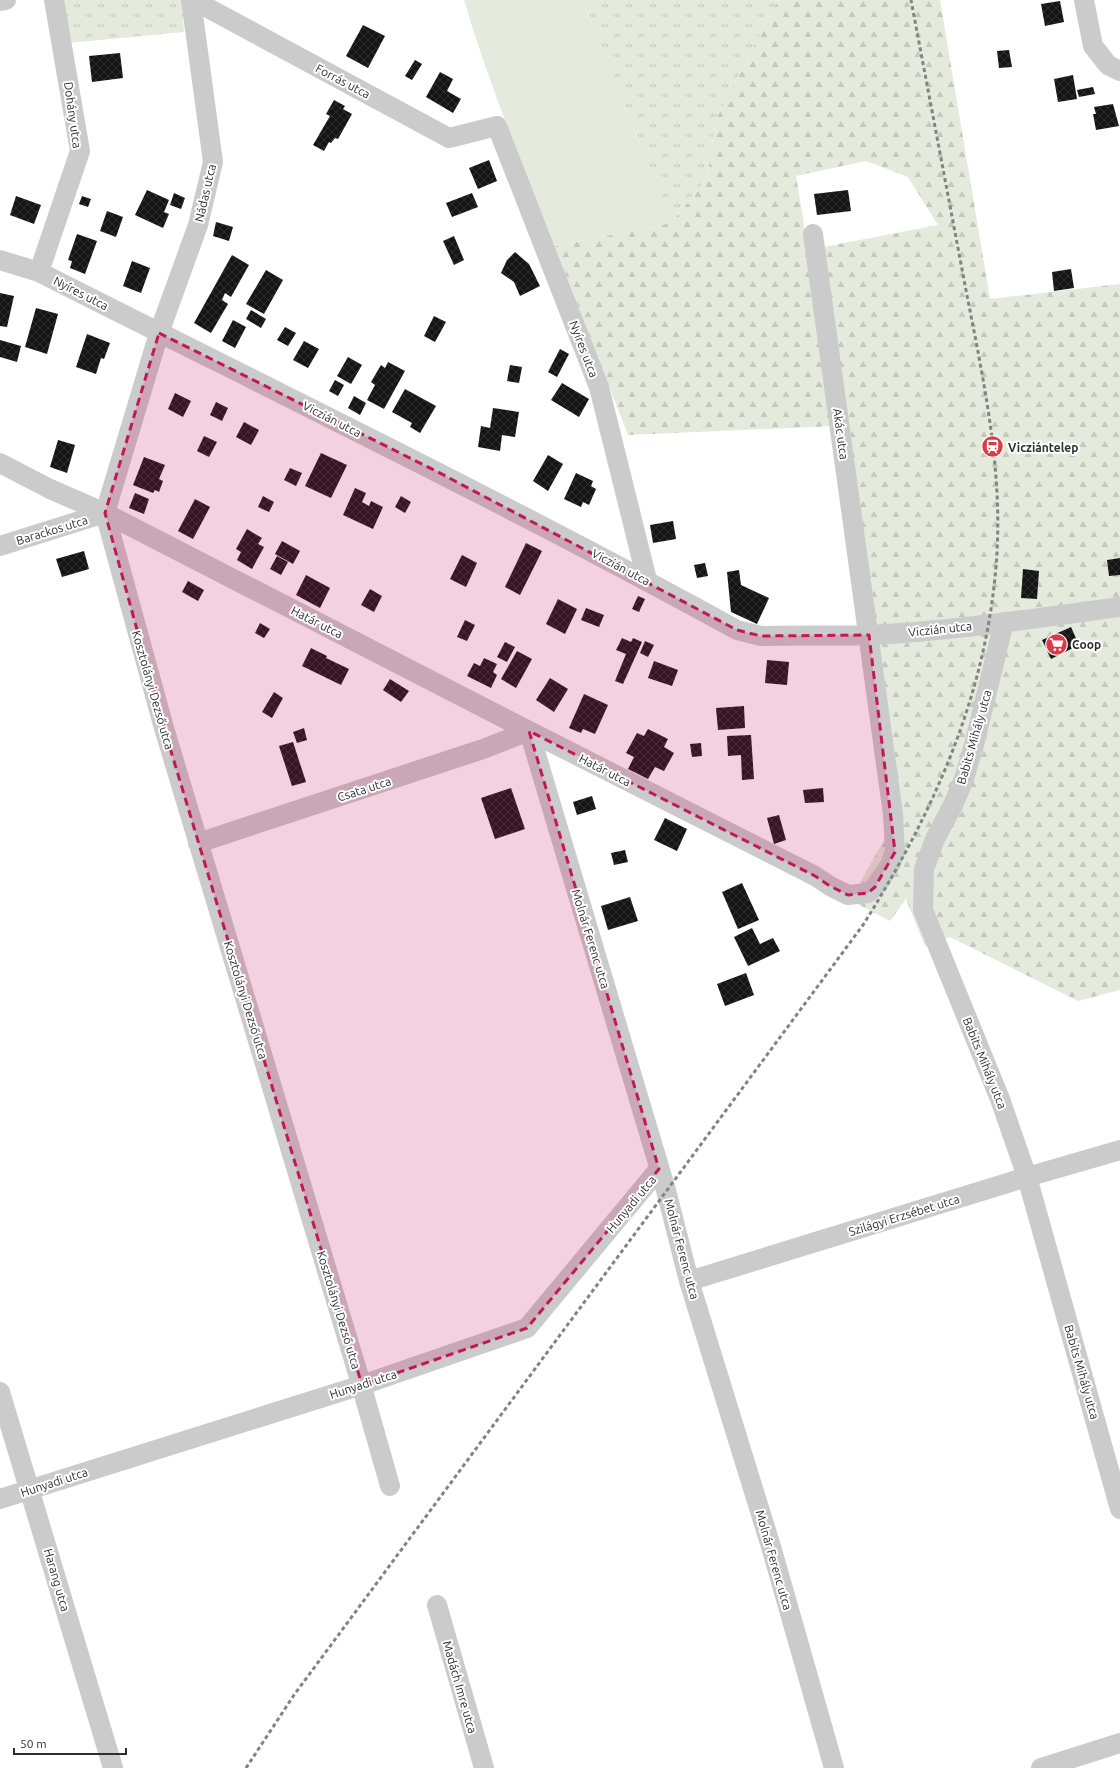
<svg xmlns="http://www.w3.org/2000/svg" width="1120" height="1768" font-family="Ubuntu,sans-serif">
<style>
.grass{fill:url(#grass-tufts)}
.forest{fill:url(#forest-firs);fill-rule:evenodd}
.green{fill:#e4eadc}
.building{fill:url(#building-cross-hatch)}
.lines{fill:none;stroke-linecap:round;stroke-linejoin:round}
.minor{stroke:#cbcbcb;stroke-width:20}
.rail{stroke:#838383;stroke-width:3;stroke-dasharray:4 3;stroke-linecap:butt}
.marked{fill:#c2185b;fill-opacity:0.2;stroke:#c2185b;stroke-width:3;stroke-dasharray:8 5;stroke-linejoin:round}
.labels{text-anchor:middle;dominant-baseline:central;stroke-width:4;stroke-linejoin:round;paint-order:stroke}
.street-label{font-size:12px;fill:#2e2e2e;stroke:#fff}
.poi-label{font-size:12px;font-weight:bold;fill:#2e2e2e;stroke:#fff;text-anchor:start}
</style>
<defs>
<pattern id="grass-tufts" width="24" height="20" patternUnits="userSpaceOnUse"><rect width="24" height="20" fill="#e4eadc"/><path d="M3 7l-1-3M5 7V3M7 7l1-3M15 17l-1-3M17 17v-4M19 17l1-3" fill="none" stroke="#c4c9bd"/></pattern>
<pattern id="forest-firs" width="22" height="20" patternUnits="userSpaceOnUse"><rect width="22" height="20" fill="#e4eadc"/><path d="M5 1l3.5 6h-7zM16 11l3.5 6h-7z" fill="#c4c9bd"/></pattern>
<pattern id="building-cross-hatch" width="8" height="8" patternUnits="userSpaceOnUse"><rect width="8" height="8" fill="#151515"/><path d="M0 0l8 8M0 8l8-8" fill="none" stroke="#2f2f2f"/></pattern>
</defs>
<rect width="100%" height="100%" fill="#fff"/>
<path class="grass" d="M62 0H182L184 32 67 43Z
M582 0H778L716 119 707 179 671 223Z"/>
<path class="forest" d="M778 0H940L990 299 1120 284V990L1078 1001 950 937 925 946 906 899 890 921 850 900 886 837 856 618 835 426 628 435 555 246 671 223 707 179 716 119ZM866 161 908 177 938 225 808 250 796 176Z"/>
<path class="green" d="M464 0H582L671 223 555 246C522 165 489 84 464 0Z"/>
<path class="building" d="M1060 1 1064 22 1045 26 1041 4Z
M363 25 385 36 368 68 346 56Z
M1009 50 1012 67 999 68 997 51Z
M120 53 123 78 92 82 89 56Z
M415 60 422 64 412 80 405 76Z
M440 72 453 79 447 91 461 99 453 113 426 97Z
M1073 75 1077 99 1058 102 1054 79Z
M1093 87 1095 94 1079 97 1077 90Z
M334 100 345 106 343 109 352 114 338 139 335 138 331 143 329 142 324 151 313 145 330 116 326 114Z
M1113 104 1119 126 1096 130 1093 114H1096L1094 107Z
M489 160 497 181 478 189 469 168Z
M147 190 169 200 164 212 169 214 163 228 135 215Z
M848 190 851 211 817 215 814 194Z
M174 193 185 198 181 209 170 205Z
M472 193 478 207 452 217 446 203Z
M16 196 41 205 34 224 10 215Z
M82 196 91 199 88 207 79 204Z
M107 211 123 217 116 237 100 231Z
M216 222 233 227 229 241 213 236Z
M77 234 97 241 85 274 70 268 72 261 68 260Z
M454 236 464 260 454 265 443 241Z
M515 252 529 264 540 286 520 296 514 282 501 273 507 260Z
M232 255 249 265 231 297 225 293 222 300 228 304 211 333 194 323Z
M132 261 150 268 141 293 123 286Z
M1071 269 1074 288 1054 291 1052 272Z
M266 270 283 280 264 314 246 304Z
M0 293 14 296 7 327 0 326Z
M36 308 58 314 47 354 25 347Z
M251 310 266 319 261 328 246 319Z
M434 316 446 322 435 342 424 336Z
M233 320 246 327 235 348 222 341Z
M285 327 296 333 288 346 277 340Z
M87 334 110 343 104 359 101 358 96 374 76 367Z
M0 340 21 346 17 362 0 357Z
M304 341 319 349 308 368 293 360Z
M560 349 569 354 557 377 548 372Z
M348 357 362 365 351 384 337 376Z
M388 362 405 371 384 409 367 400 375 385 371 382 381 365 385 368Z
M510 365 522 367 519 383 507 381Z
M335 380 344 385 338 396 329 391Z
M562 383 589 399 579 417 551 400Z
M405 389 436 406 420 433 410 427 412 423 392 412Z
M175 393 191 401 183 417 168 409Z
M354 396 366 403 360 415 348 408Z
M216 402 228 408 222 421 210 415Z
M493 408 519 412 515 437 502 435 500 451 478 447 481 426 490 428Z
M244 422 259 430 251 445 236 437Z
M204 436 217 442 209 457 197 451Z
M58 440 75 445 67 473 50 467Z
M321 453 347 465 331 498 305 486Z
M548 455 563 464 548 491 533 481Z
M144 457 165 465 159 479 163 481 159 492 155 490 153 493 133 485Z
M290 468 302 473 296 486 284 480Z
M576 473 593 481 591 486 596 489 589 505 583 502 581 507 564 499Z
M355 488 366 493 362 502 369 506 371 501 383 507 373 529 343 515Z
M135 493 149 499 144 514 129 508Z
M263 496 274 502 269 512 258 507Z
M401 496 411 502 405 513 395 507Z
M195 499 210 507 193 539 178 531Z
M673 521 676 539 653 543 650 525Z
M247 529 262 538 258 544 264 547 252 569 237 560 241 552 236 549Z
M282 541 300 551 293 564 275 554Z
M526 543 542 551 520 595 505 587Z
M84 551 89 569 62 577 56 559Z
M462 555 477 563 466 587 450 579Z
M277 556 288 562 281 575 270 569Z
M1120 558V575L1109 576 1107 560Z
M705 563 708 576 697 578 694 565Z
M1023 569 1039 571 1037 599 1021 598Z
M739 570 741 585 769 598 757 624 731 612 727 572Z
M306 575 330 588 320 608 296 595Z
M188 581 204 590 198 601 182 592Z
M370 589 382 596 374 612 361 605Z
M638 596 645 599 639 612 632 609Z
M558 599 577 609 565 634 546 624Z
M586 608 604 615 599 627 581 620Z
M465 620 475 625 467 641 457 637Z
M260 623 270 629 264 638 255 633Z
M1071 627 1079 645 1051 659 1042 640Z
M622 638 631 642 633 638 642 642 623 684 615 681 626 654 616 650Z
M645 641 654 645 648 657 640 653Z
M505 642 515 647 507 662 497 657Z
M311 648 327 656 326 658 349 669 341 685 302 666Z
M517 651 532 659 516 688 501 679Z
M484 658 497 664 493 672 497 675 491 688 467 676 474 663 480 666Z
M767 660 789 662 787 685 765 683Z
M654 661 678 670 672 686 648 678Z
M550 678 568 689 554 712 536 700Z
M390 679 409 691 401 702 383 690Z
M274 692 283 698 272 718 262 712Z
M584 694 608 705 595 734 583 729 581 733 569 728Z
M744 706 745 728 718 730 716 708Z
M304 728 307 740 297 743 293 732Z
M648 729 668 739 664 747 674 753 664 771 655 767 648 779 628 769 634 757 626 753 637 733 644 736Z
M751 735 754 779 742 780 741 755 728 756 727 736Z
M293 742 306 782 292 786 279 746Z
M701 743 702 756 692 757 690 744Z
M511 788 525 829 495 839 481 798Z
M823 788 824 802 805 803 803 790Z
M592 796 596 809 577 815 573 802Z
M779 815 786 840 774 844 767 818Z
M665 818 687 829 677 851 654 840Z
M625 850 628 862 614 865 611 853Z
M742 883 759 920 738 929 722 892Z
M630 897 638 921 608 930 601 906Z
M752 928 760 944 773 938 780 951 748 966 734 937Z
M746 973 754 995 725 1006 717 984Z"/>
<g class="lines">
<path class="minor" d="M193 0 449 138 497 126 599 387 647 580
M1084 0 1093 46 1108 65 1120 71
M0 1 6 0
M0 260 39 272C272 390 508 504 737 630L761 636C797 635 834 636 870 635 953 631 1037 618 1120 607
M39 272 80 151 54 0
M0 463 50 489 105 513 529 731 815 876 830 886 848 895 868 893 875 887 890 865 895 852 893 814 813 234
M105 513 164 728 359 1377 390 1486
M105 513 159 333 198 225 213 162 191 0
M0 546 105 513
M1004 622 974 745 964 779 953 805 935 839 924 869 923 910 1000 1099 1027 1177 1120 1509
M198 843 483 749 529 731 666 1190 689 1281 772 1550 834 1768
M689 1281 1027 1177 1120 1150
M0 1392 113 1768
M0 1499 362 1385 527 1328 659 1169
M437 1605 484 1768
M1041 1768 1120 1743"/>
<path class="rail" d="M246 1768 294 1695 863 925C935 810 989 690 997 552 1002 462 982 373 965 285 947 190 929 95 911 0"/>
</g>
<path class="marked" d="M159 333 436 471 737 630 761 636 869 635 895 852 875 887 868 893 848 895 830 886 815 876 529 731 659 1169 527 1328 362 1385 164 728 105 513Z"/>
<defs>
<symbol id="station-disc" viewBox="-11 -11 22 22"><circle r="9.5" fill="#da3b46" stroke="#fff"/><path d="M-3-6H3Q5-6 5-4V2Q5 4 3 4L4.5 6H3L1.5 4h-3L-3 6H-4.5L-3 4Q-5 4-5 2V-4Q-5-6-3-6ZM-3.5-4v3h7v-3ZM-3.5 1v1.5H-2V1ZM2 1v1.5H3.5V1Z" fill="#fff"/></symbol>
<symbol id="supermarket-disc" viewBox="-11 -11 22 22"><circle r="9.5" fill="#da3b46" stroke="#fff"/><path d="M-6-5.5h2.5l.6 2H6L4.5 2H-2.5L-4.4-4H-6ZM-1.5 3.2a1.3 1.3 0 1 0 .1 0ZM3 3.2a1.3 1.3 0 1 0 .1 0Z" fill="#fff"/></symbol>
</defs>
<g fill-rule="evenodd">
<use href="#station-disc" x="980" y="434" width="25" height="25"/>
<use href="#supermarket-disc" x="1044" y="632" width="25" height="25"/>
</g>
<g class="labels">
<g class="street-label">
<text transform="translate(343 81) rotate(28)">Forrás utca</text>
<text transform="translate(73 115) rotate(82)">Dohány utca</text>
<text transform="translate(205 193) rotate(-77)">Nádas utca</text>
<text transform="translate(81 293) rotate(27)">Nyíres utca</text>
<text transform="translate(584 349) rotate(69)">Nyíres utca</text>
<text transform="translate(332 419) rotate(27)">Viczián utca</text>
<text transform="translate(841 434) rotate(82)">Akác utca</text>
<text transform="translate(52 530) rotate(-17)">Barackos utca</text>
<text transform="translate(621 567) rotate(28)">Viczián utca</text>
<text transform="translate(317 622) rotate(27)">Határ utca</text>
<text transform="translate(940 629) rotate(-6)">Viczián utca</text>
<text transform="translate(153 690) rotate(74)">Kosztolányi Dezső utca</text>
<text transform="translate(974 737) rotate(-74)">Babits Mihály utca</text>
<text transform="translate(605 770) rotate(27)">Határ utca</text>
<text transform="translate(364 789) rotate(-18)">Csata utca</text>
<text transform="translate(591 939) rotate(73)">Molnár Ferenc utca</text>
<text transform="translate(246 1000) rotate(73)">Kosztolányi Dezső utca</text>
<text transform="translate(985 1063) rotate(68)">Babits Mihály utca</text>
<text transform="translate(631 1204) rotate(-50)">Hunyadi utca</text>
<text transform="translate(904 1215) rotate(-17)">Szilágyi Erzsébet utca</text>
<text transform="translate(682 1249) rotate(75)">Molnár Ferenc utca</text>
<text transform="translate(339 1310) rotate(73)">Kosztolányi Dezső utca</text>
<text transform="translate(1082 1372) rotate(74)">Babits Mihály utca</text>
<text transform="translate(363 1384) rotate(-18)">Hunyadi utca</text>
<text transform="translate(54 1482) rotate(-18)">Hunyadi utca</text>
<text transform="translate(774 1560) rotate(74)">Molnár Ferenc utca</text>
<text transform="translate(57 1580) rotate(74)">Harang utca</text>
<text transform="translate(460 1687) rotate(74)">Madách Imre utca</text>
</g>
<g class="poi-label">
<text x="1008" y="447">Vicziántelep</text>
<text x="1072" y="644">Coop</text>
</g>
</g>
<path d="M14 1748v6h112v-6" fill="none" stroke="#2e2e2e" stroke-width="2"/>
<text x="20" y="1748" font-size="12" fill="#2e2e2e" stroke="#ffffff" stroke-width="3" paint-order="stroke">50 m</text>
</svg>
